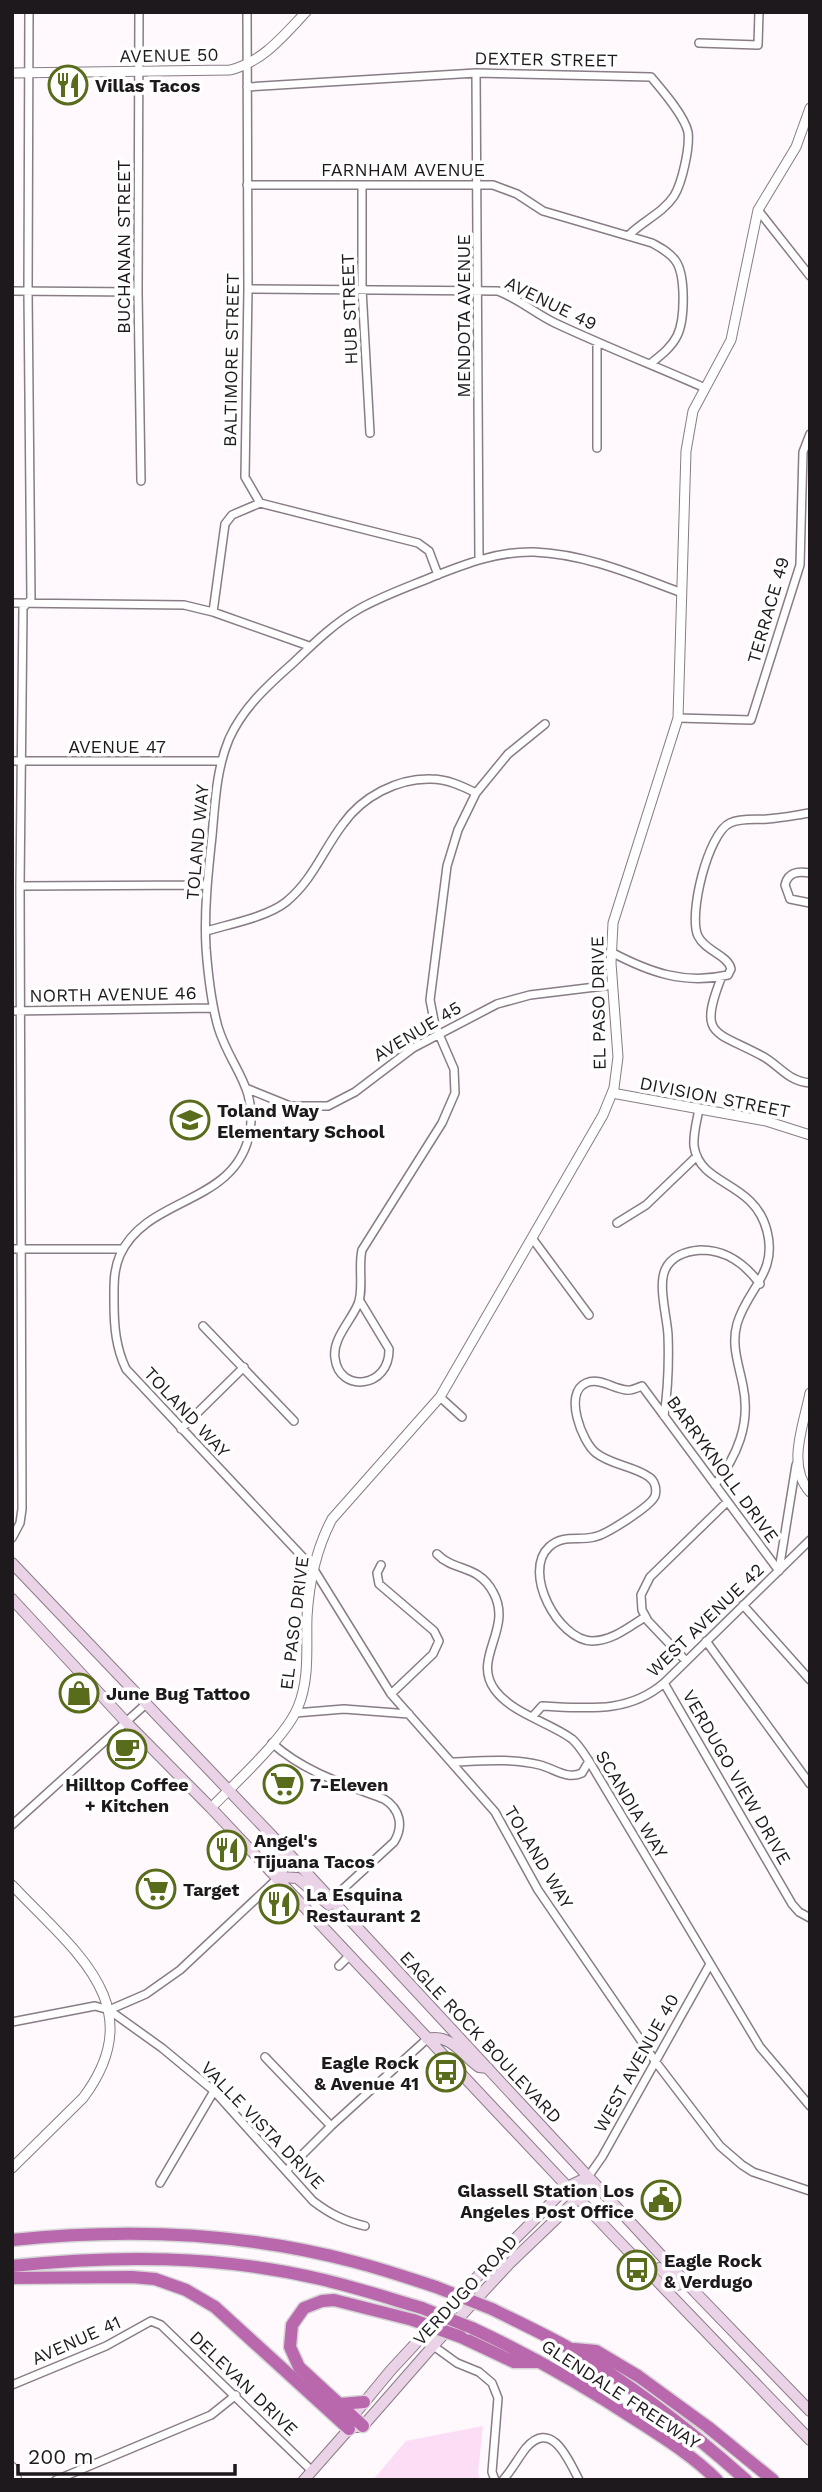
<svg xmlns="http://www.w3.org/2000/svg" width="822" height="2492" font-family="'Work Sans',sans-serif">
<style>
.green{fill:#fcddf6}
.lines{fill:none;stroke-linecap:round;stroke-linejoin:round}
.minor-casing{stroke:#887d86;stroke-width:10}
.tertiary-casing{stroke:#887d86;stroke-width:11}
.secondary-casing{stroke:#887d86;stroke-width:12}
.motorway-casing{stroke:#d6d6d6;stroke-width:15}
.minor{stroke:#fff;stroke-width:7}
.tertiary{stroke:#fff;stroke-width:9}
.secondary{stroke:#ead2e7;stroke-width:10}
.motorway{stroke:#ba68ae;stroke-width:12}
.motorway-bridge-casing{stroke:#d6d6d6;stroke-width:15;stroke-linecap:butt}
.motorway-bridge{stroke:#ba68ae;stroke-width:12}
.labels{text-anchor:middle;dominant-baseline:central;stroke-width:7;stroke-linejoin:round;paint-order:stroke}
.street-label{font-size:18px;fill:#1e191d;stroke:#fff}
.poi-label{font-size:18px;font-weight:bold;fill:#1e191d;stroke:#fff;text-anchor:start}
</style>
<rect width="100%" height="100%" fill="#fff8fd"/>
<path class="green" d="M483 2426 478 2473 480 2480H373L406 2441Z"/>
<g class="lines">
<defs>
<path id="minor" d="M139 12 138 292 141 481
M247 12 248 289 245 477 260 503 418 543 429 551 438 575
M699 43 758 45 759 12
M476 73 479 559
M247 87 476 73 651 77C662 90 684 115 688 132 690 148 682 183 674 196 662 214 642 221 628 236
M247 185H493L517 194 543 211 652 243C661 248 669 252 675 260 686 274 685 320 677 336 671 348 660 356 650 364
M362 185V289L370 433
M758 210 810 276
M248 289 498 291C519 299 536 314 555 323 604 346 655 366 705 388
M12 291 138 292
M597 448V343
M682 593C634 575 586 554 534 552 498 551 465 564 432 577 408 587 382 596 359 609 333 624 313 644 292 664 267 686 243 708 229 739 216 770 215 804 212 836 208 873 204 910 206 948 208 974 211 1002 218 1027 230 1067 257 1086 250 1131 237 1206 147 1195 120 1255 113 1271 114 1287 114 1303 114 1327 116 1348 126 1369L313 1568 391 1694 495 1812 538 1890 655 2061 720 2146 742 2165 753 2172 810 2191
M12 603 184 605 213 612 309 646
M213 612 225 524 232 515 260 503
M678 718 751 720 800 565 803 452 810 434
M12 761H221
M810 873C798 871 788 872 785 885L790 899 810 903
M20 886 207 885
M206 931C230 924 267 917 286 902 313 880 323 850 343 824 362 797 397 778 431 779 447 779 462 786 476 793
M611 952C649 972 684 985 728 975L731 969C728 955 705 951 698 936 688 915 708 833 730 823 741 818 755 820 767 819 782 818 796 815 810 813
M722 976C697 1038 715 1030 764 1057 781 1067 788 1081 810 1083
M12 1011 213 1008
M248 1089 290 1106H328L355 1092 413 1048 497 1004 530 995 612 985
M699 1109C697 1121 693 1133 694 1146 700 1187 754 1180 767 1231 778 1273 747 1289 737 1324 731 1346 739 1365 743 1386 751 1424 737 1456 715 1485
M617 1223 646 1205 697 1156
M532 1238 589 1315
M12 1249H123
M360 1301 389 1349C390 1388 339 1394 335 1358 332 1339 351 1321 358 1304 364 1290 358 1266 362 1250L442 1123 455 1093 454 1069 435 1025 430 1000 447 866 458 830 476 793 508 754 545 724
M203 1326 294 1421
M440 1397 462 1417
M664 1416C668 1389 669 1362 668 1335 667 1317 658 1286 665 1270 671 1256 687 1251 701 1250 727 1250 745 1264 760 1284
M181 1429 244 1367
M12 1538 20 1523 22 1509 20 886 23 608 31 599 28 292 29 12
M437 1554C454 1572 478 1564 493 1592 514 1629 471 1658 495 1690 513 1714 549 1722 572 1739 579 1745 584 1754 589 1761L760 2047 810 2106
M381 1565 377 1573 379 1584 434 1631 439 1641 433 1654 391 1694
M779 1570 796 1465
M743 1605 810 1680
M645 1617C629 1627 612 1641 592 1641 558 1640 522 1572 549 1547 563 1534 578 1541 594 1537 606 1535 651 1506 655 1496 657 1489 655 1481 649 1477 634 1466 611 1465 596 1453 582 1442 563 1393 586 1383 600 1377 613 1389 627 1390 631 1391 637 1388 642 1386L779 1571
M706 1641 810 1784
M686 1661 648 1621 642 1610 641 1595 650 1577 727 1502
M664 1683 792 1904 799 1912 810 1918
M295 1713 344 1709 409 1714
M533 1716 542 1706C586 1708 628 1714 664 1683L810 1540
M272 1743C304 1772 344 1784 384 1799 400 1809 404 1826 394 1842L331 1900
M453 1762C481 1761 513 1758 540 1765 555 1769 567 1780 582 1773L589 1761
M12 1825 147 1703
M339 1966 349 1956
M109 2010 146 1994 180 1970 277 1879
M12 2022 95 2006 109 2010 162 2048 214 2091 313 2201C330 2214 344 2221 365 2226
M265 2057 331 2126
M287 2170 331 2126 427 2039
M588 2177 602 2157 710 1964
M160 2183 214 2091
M421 2337 457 2363 479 2372 492 2383 498 2398 492 2472 495 2480
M12 2385 106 2346 151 2321 161 2325 312 2471
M56 2480 211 2415 236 2395
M503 2480C512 2470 518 2458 526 2448 552 2418 569 2461 579 2480"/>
<path id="tertiary" d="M12 73 230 70C263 62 284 35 306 12
M612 1093 766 1121 810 1135
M810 1393C804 1424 786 1466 810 1492
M211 1808C235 1783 286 1737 298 1707 310 1678 306 1647 307 1617 309 1583 316 1549 332 1519L440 1397 603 1115 614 1088 618 1057 611 963 613 923 678 718 686 451 693 411 731 340 758 210 796 147 810 108
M12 1885C73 1950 153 2005 83 2098L12 2168
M12 2467 17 2480"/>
<path id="secondary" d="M12 1563 278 1842 697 2294 810 2411
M12 1599 125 1721 211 1808 611 2233 810 2440
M277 1879 281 1877 297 1878 329 1905
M277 1879C285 1868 286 1860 280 1848
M427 2039C451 2033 462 2055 479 2067L488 2068
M648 2273 659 2268 677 2285 686 2283
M356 2427 363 2426 433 2346 509 2264 578 2198 588 2177
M304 2480 349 2429 353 2416 391 2370 479 2275 567 2187 588 2177"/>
<path id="motorway" d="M12 2240C127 2228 243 2232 355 2262 382 2269 409 2278 436 2287
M12 2266C115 2255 218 2255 320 2279 355 2287 388 2298 422 2308
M12 2278 132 2277 155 2279 186 2290 215 2307 349 2429
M492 2309C518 2322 544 2334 569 2348 633 2385 691 2431 746 2480
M472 2328C530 2355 583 2385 636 2420 664 2438 693 2456 717 2480
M461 2337 514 2362H539
M574 2349 596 2351 638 2376 708 2427 773 2480
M340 2404 364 2402
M363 2426 299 2367 290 2347 292 2325 304 2308 322 2301 334 2300 413 2320"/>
</defs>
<use href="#minor" class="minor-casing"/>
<use href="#tertiary" class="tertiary-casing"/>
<use href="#secondary" class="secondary-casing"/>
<use href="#motorway" class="motorway-casing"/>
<use href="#minor" class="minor"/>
<use href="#tertiary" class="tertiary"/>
<use href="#secondary" class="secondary"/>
<use href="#motorway" class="motorway"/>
<defs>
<path id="motorway-bridge" d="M436 2287 492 2309
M422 2308 472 2328
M413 2320 461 2337"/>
</defs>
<use href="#motorway-bridge" class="motorway-bridge-casing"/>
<use href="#motorway-bridge" class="motorway-bridge"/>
</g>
<defs>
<symbol id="restaurant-ring" viewBox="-11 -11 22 22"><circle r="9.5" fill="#fff" stroke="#586c1b" stroke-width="1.5"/><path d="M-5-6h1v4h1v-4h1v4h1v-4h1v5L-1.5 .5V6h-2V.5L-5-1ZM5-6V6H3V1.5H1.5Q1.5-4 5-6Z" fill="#586c1b"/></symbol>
<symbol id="school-ring" viewBox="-11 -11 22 22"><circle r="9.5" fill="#fff" stroke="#586c1b" stroke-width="1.5"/><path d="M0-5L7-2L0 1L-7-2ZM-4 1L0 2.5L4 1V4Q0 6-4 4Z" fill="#586c1b"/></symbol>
<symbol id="shop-ring" viewBox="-11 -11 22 22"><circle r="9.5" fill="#fff" stroke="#586c1b" stroke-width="1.5"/><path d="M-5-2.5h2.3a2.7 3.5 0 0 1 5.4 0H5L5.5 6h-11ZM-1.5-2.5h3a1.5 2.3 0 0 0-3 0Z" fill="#586c1b"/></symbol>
<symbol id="cafe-ring" viewBox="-11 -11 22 22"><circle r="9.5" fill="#fff" stroke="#586c1b" stroke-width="1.5"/><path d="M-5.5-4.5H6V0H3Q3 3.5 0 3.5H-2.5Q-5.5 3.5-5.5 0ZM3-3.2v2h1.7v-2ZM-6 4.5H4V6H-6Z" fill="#586c1b"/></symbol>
<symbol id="supermarket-ring" viewBox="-11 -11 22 22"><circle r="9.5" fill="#fff" stroke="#586c1b" stroke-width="1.5"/><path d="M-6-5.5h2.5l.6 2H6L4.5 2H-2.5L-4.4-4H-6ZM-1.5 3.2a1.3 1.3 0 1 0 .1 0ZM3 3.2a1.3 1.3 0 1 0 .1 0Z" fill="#586c1b"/></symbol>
<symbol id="bus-ring" viewBox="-11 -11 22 22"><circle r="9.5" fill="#fff" stroke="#586c1b" stroke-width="1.5"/><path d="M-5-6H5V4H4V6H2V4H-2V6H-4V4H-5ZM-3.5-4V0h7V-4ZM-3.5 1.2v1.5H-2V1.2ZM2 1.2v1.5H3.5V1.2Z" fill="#586c1b"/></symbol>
<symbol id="civic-ring" viewBox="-11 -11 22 22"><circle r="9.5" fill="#fff" stroke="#586c1b" stroke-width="1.5"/><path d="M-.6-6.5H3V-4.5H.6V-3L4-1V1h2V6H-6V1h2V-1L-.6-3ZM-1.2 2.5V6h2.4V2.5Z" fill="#586c1b"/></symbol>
</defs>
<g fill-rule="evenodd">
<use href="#restaurant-ring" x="46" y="63" width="44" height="44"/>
<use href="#school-ring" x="168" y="1098" width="44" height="44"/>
<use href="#shop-ring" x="57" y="1671" width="44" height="44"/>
<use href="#cafe-ring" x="105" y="1727" width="44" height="44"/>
<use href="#supermarket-ring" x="261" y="1762" width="44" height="44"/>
<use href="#restaurant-ring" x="205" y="1828" width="44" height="44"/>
<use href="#supermarket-ring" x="134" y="1867" width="44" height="44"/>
<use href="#restaurant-ring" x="257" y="1882" width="44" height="44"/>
<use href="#bus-ring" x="424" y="2050" width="44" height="44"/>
<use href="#civic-ring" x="639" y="2178" width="44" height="44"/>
<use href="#bus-ring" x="615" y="2248" width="44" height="44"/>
</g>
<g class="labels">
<g class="street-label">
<text transform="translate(169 55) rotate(-1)">AVENUE 50</text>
<text transform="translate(546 59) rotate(1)">DEXTER STREET</text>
<text x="403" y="169">FARNHAM AVENUE</text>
<text transform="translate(123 247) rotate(-90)">BUCHANAN STREET</text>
<text transform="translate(551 303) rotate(26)">AVENUE 49</text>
<text transform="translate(349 309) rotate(-92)">HUB STREET</text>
<text transform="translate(463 316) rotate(-90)">MENDOTA AVENUE</text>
<text transform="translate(231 360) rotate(-89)">BALTIMORE STREET</text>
<text transform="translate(768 610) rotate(-74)">TERRACE 49</text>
<text x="117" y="746">AVENUE 47</text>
<text transform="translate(197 842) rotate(-85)">TOLAND WAY</text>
<text transform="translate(113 994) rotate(-1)">NORTH AVENUE 46</text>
<text transform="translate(598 1003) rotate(-91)">EL PASO DRIVE</text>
<text transform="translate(417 1031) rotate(-31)">AVENUE 45</text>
<text transform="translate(715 1097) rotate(11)">DIVISION STREET</text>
<text transform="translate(187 1412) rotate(47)">TOLAND WAY</text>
<text transform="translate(723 1469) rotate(54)">BARRYKNOLL DRIVE</text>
<text transform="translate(705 1620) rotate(-44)">WEST AVENUE 42</text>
<text transform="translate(294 1623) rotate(-83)">EL PASO DRIVE</text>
<text transform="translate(737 1777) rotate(60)">VERDUGO VIEW DRIVE</text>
<text transform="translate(632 1804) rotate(59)">SCANDIA WAY</text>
<text transform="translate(539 1857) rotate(59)">TOLAND WAY</text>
<text transform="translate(481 2037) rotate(47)">EAGLE ROCK BOULEVARD</text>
<text transform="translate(636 2063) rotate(-61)">WEST AVENUE 40</text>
<text transform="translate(263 2125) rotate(46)">VALLE VISTA DRIVE</text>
<text transform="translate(465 2290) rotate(-47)">VERDUGO ROAD</text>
<text transform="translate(76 2340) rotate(-24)">AVENUE 41</text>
<text transform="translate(244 2383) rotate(44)">DELEVAN DRIVE</text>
<text transform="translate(621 2394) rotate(33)">GLENDALE FREEWAY</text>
</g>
<g class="poi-label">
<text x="95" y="85">Villas Tacos</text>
<text x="217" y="1110">Toland Way<tspan x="217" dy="21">Elementary School</tspan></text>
<text x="106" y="1693">June Bug Tattoo</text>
<text x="127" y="1784" text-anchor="middle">Hilltop Coffee<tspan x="127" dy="21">+ Kitchen</tspan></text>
<text x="310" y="1784">7-Eleven</text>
<text x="254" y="1840">Angel's<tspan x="254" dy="21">Tijuana Tacos</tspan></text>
<text x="183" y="1889">Target</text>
<text x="306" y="1894">La Esquina<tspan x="306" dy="21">Restaurant 2</tspan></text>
<text x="419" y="2062" text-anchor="end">Eagle Rock<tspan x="419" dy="21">&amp; Avenue 41</tspan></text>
<text x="634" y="2190" text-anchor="end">Glassell Station Los<tspan x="634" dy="21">Angeles Post Office</tspan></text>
<text x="664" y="2260">Eagle Rock<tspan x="664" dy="21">&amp; Verdugo</tspan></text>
</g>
</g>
<rect width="822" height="2492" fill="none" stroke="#1e191d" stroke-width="28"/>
<path d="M18 2464v10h217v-10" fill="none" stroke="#1e191d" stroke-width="3.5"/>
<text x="28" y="2464" font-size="21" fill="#1e191d" stroke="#ffffff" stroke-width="5" paint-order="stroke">200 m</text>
</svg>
